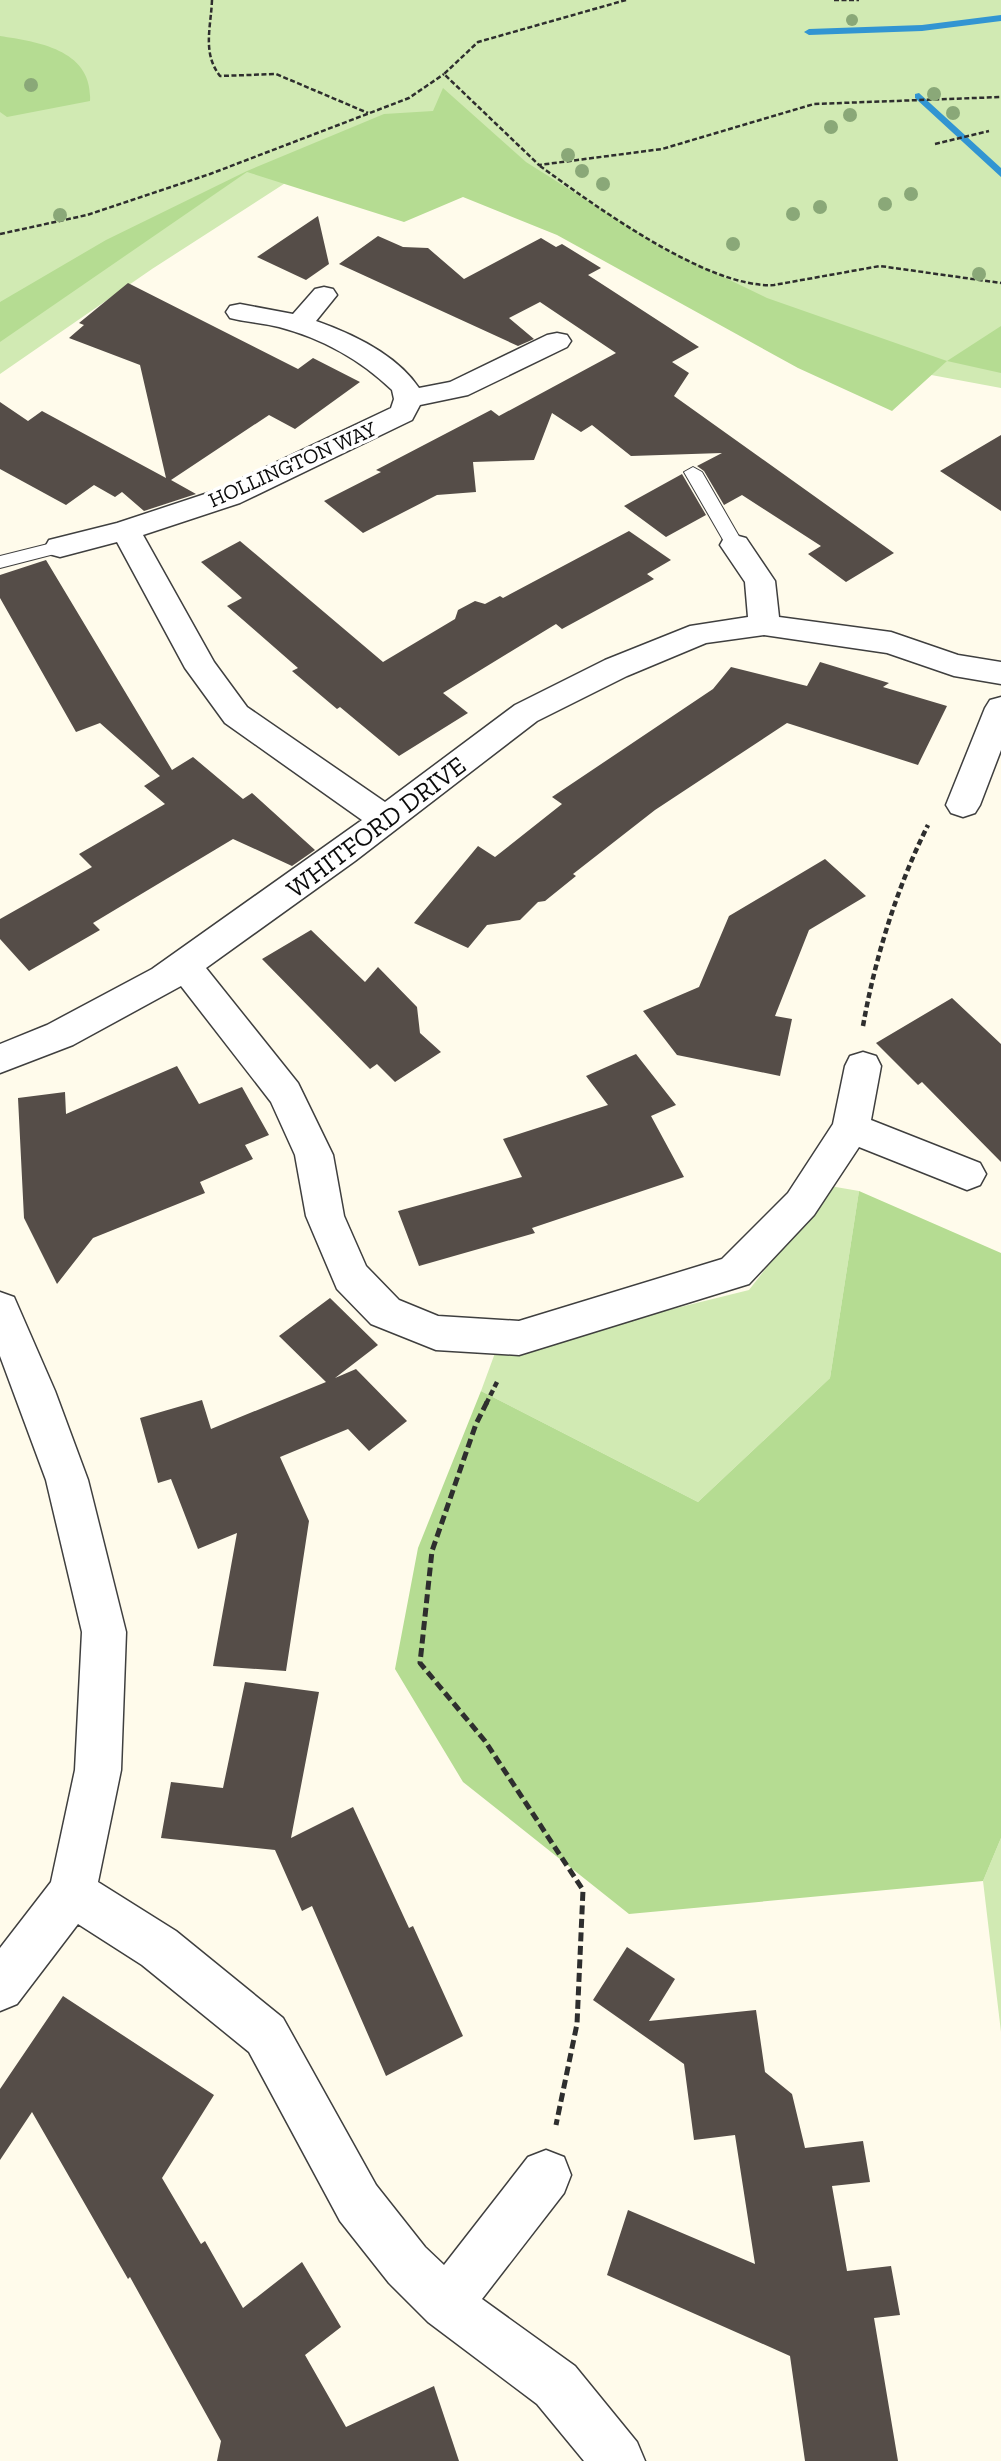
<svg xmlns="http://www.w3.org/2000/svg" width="1001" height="2461" font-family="'Zilla Slab',serif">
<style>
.green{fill:#d1eab3}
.forest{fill:#b5dc92}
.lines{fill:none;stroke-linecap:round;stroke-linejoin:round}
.stream{fill:#3295d2;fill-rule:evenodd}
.building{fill:#554d48}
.lane-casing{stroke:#3f3f3f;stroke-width:2}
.street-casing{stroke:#3f3f3f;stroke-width:3}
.path-far2{stroke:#2e2e2e;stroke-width:2.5;stroke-dasharray:5 2.5;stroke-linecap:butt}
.path-far1{stroke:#2e2e2e;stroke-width:4.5;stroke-dasharray:6 3.5;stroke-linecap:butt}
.path{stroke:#2e2e2e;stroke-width:5;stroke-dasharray:9 4.5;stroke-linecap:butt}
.lane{fill:#fff;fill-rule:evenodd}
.street{fill:#fff;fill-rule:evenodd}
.tree{fill:#8aa878}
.labels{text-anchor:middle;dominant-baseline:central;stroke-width:7;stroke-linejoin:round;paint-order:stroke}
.far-street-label{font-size:21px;fill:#0c0c0c;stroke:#fff}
.street-label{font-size:26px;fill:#0c0c0c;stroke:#fff}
</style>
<rect width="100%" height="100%" fill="#fffbeb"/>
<path class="green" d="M0 0H1001V388L824 355 352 140 152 269 0 374Z
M830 1186 859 1191 830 1378 698 1502 481 1391 495 1353 749 1290Z
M1001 1838V2032L983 1881Z"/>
<path class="forest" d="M0 36C39 42 93 50 90 101L7 117 0 112Z
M443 88 526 162 659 246 767 298 947 361 1001 326V373L947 361 892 411 798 368 557 235 463 197 404 222 247 172 0 342V302L106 240 247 171 384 114 433 111Z
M859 1191 1001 1253V1838L983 1881 629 1914 463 1782 395 1669 418 1548 481 1391 698 1502 830 1378Z"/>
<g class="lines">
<path class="stream" d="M1001 15V21L922 31 809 35 804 32 809 29 922 25Z
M919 93 1001 168V177L915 98V94Z"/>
</g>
<path class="building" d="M318 216 329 264 306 280 257 257Z
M378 236 403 247 428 248 464 279 541 238 556 247 562 244 601 268 588 275 699 347 672 362 689 373 674 396 894 553 846 582 808 554 821 546 742 495 724 505 704 471 697 466 722 453 631 456 592 425 581 432 552 413 534 460 473 462 476 492 437 495 363 533 324 501 381 472 376 470 491 410 499 416 616 353 540 302 509 318 534 339 518 346 339 264Z
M128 283 298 369 313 358 360 382 295 429 269 415 171 480 196 494 144 511 122 492 115 497 94 485 66 505 0 469V402L28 421 42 411 166 478 140 365 69 338 84 325 79 323Z
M1001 435V511L940 471Z
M682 474 706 515 666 537 624 506Z
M629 531 671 560 647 574 654 579 562 629 556 624 443 693 468 713 399 756 340 707 337 709 292 671 298 668 227 606 242 598 201 562 240 541 383 662 455 619 458 610 475 601 485 604 500 596 503 598Z
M46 560 172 770 193 757 243 799 252 793 315 850 292 866 233 839 93 923 100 930 29 971 0 939V919L92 867 79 854 165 804 144 786 160 776 100 723 76 732 0 598V575Z
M820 662 889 683 883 687 947 706 918 765 787 723 655 810 573 874 576 876 545 901 538 902 520 920 487 925 468 948 414 923 478 846 495 857 562 804 552 797 713 689 731 667 807 686Z
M825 859 866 896 809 930 775 1016 792 1019 780 1076 677 1055 643 1011 699 987 729 916Z
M311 930 365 982 378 967 417 1007 420 1033 441 1052 395 1082 377 1064 370 1069 262 959Z
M952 998 1001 1044V1162L922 1082 918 1085 876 1043Z
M636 1054 676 1105 651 1116 684 1177 532 1228 535 1233 419 1266 398 1211 522 1177 503 1139 608 1105 586 1076Z
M177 1066 199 1104 242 1087 269 1135 245 1145 253 1159 200 1182 205 1193 93 1238 57 1284 24 1218 18 1098 65 1092 66 1114Z
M330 1298 378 1345 335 1378 356 1369 407 1421 369 1451 348 1429 280 1457 309 1521 286 1671 213 1666 237 1533 198 1549 171 1479 158 1483 140 1418 202 1400 211 1429 326 1382 279 1336Z
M245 1682 319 1692 291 1838 353 1807 409 1928 413 1926 463 2036 386 2076 312 1906 302 1911 275 1850 161 1838 171 1782 223 1788Z
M627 1947 675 1979 649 2021 756 2010 765 2072 792 2094 805 2148 863 2141 870 2182 832 2186 847 2271 891 2266 900 2315 874 2318 898 2461H805L790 2356 607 2275 628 2210 755 2264 735 2135 694 2140 684 2064 593 2000Z
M63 1996 214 2095 162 2178 201 2244 205 2241 243 2308 302 2262 341 2327 305 2355 346 2427 434 2386 459 2461H217L221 2441 130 2277 128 2279 32 2112 0 2160V2089Z"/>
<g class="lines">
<defs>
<path id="lane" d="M693 467 702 472 744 545 741 549H729L726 545 684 472Z
M60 541 66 543 69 547 66 551 0 568V556Z"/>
<path id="street" d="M324 287 333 289 337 295 316 321C353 334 397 355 419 388L450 382 547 335 557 333 567 335 571 341 567 347 468 395 420 405 412 420 240 503 143 535 214 662 247 707 385 802 515 705 605 660 690 626 748 617 745 582 720 545 724 538 735 535 746 538 775 581 779 617 891 632 958 655 1001 662V684L954 676 887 653 764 635 706 643 627 676 537 721 355 861 206 968 298 1083 333 1155 344 1216 366 1266 399 1300 438 1316 519 1321 722 1259 788 1193 833 1124 845 1066 850 1056 863 1052 876 1056 881 1066 871 1120 980 1163 986 1174 980 1185 967 1190 859 1147 814 1215 749 1284 519 1355 436 1350 371 1324 337 1289 306 1216 295 1155 271 1102 181 986 73 1045 0 1073V1044L47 1025 152 969 362 820 225 723 185 668 117 542 60 557 49 554 45 547 49 540 117 523 220 489 391 408 394 399 392 390C361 360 321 338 279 327 263 323 246 322 230 318L226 312 230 306 240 304 293 314 315 289Z
M1001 697V750L980 805 975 813 963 817 951 813 946 805 985 708 990 700Z
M0 1292 14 1297 55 1391 88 1480 126 1632 121 1770 98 1882 176 1931 283 2018 376 2185 425 2247 444 2265 528 2157 546 2150 564 2157 571 2175 564 2193 482 2299 575 2366 637 2442 645 2461H584L537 2404 428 2322 389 2283 340 2221 249 2052 142 1965 78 1924 17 2004 0 2011V1948L51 1882 75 1770 82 1632 46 1480 0 1356Z"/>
</defs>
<use href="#lane" class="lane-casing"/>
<use href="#street" class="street-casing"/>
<path class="path-far2" d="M212 0C211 27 202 53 220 76L276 74 368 113
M626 0 478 42 444 74 539 165 662 149 814 104 1001 97
M834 0H859
M935 144 989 131
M540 166C594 205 708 289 774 285L880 266 1001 283
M0 234 87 215 210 174 409 98 444 74"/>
<path class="path-far1" d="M863 1026C875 958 897 887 928 825
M486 1404 497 1382"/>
<path class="path" d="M487 1402 476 1424 432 1551 420 1663 485 1741 583 1890 577 2024 556 2125"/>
<use href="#lane" class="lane"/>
<use href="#street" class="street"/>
</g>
<g class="tree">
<circle cx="852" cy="20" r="6"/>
<circle cx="31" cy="85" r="7"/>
<circle cx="934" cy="94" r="7"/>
<circle cx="953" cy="113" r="7"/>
<circle cx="850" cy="115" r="7"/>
<circle cx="831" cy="127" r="7"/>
<circle cx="568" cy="155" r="7"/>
<circle cx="582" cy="171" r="7"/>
<circle cx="603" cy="184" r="7"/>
<circle cx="911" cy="194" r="7"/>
<circle cx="885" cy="204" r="7"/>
<circle cx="820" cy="207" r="7"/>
<circle cx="793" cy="214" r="7"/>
<circle cx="60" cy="215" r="7"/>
<circle cx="733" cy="244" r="7"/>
<circle cx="979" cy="274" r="7"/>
</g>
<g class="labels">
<g class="far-street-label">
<text transform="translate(292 464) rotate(-24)">HOLLINGTON WAY</text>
</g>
<g class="street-label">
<text transform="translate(376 827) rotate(-37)">WHITFORD DRIVE</text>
</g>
</g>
</svg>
